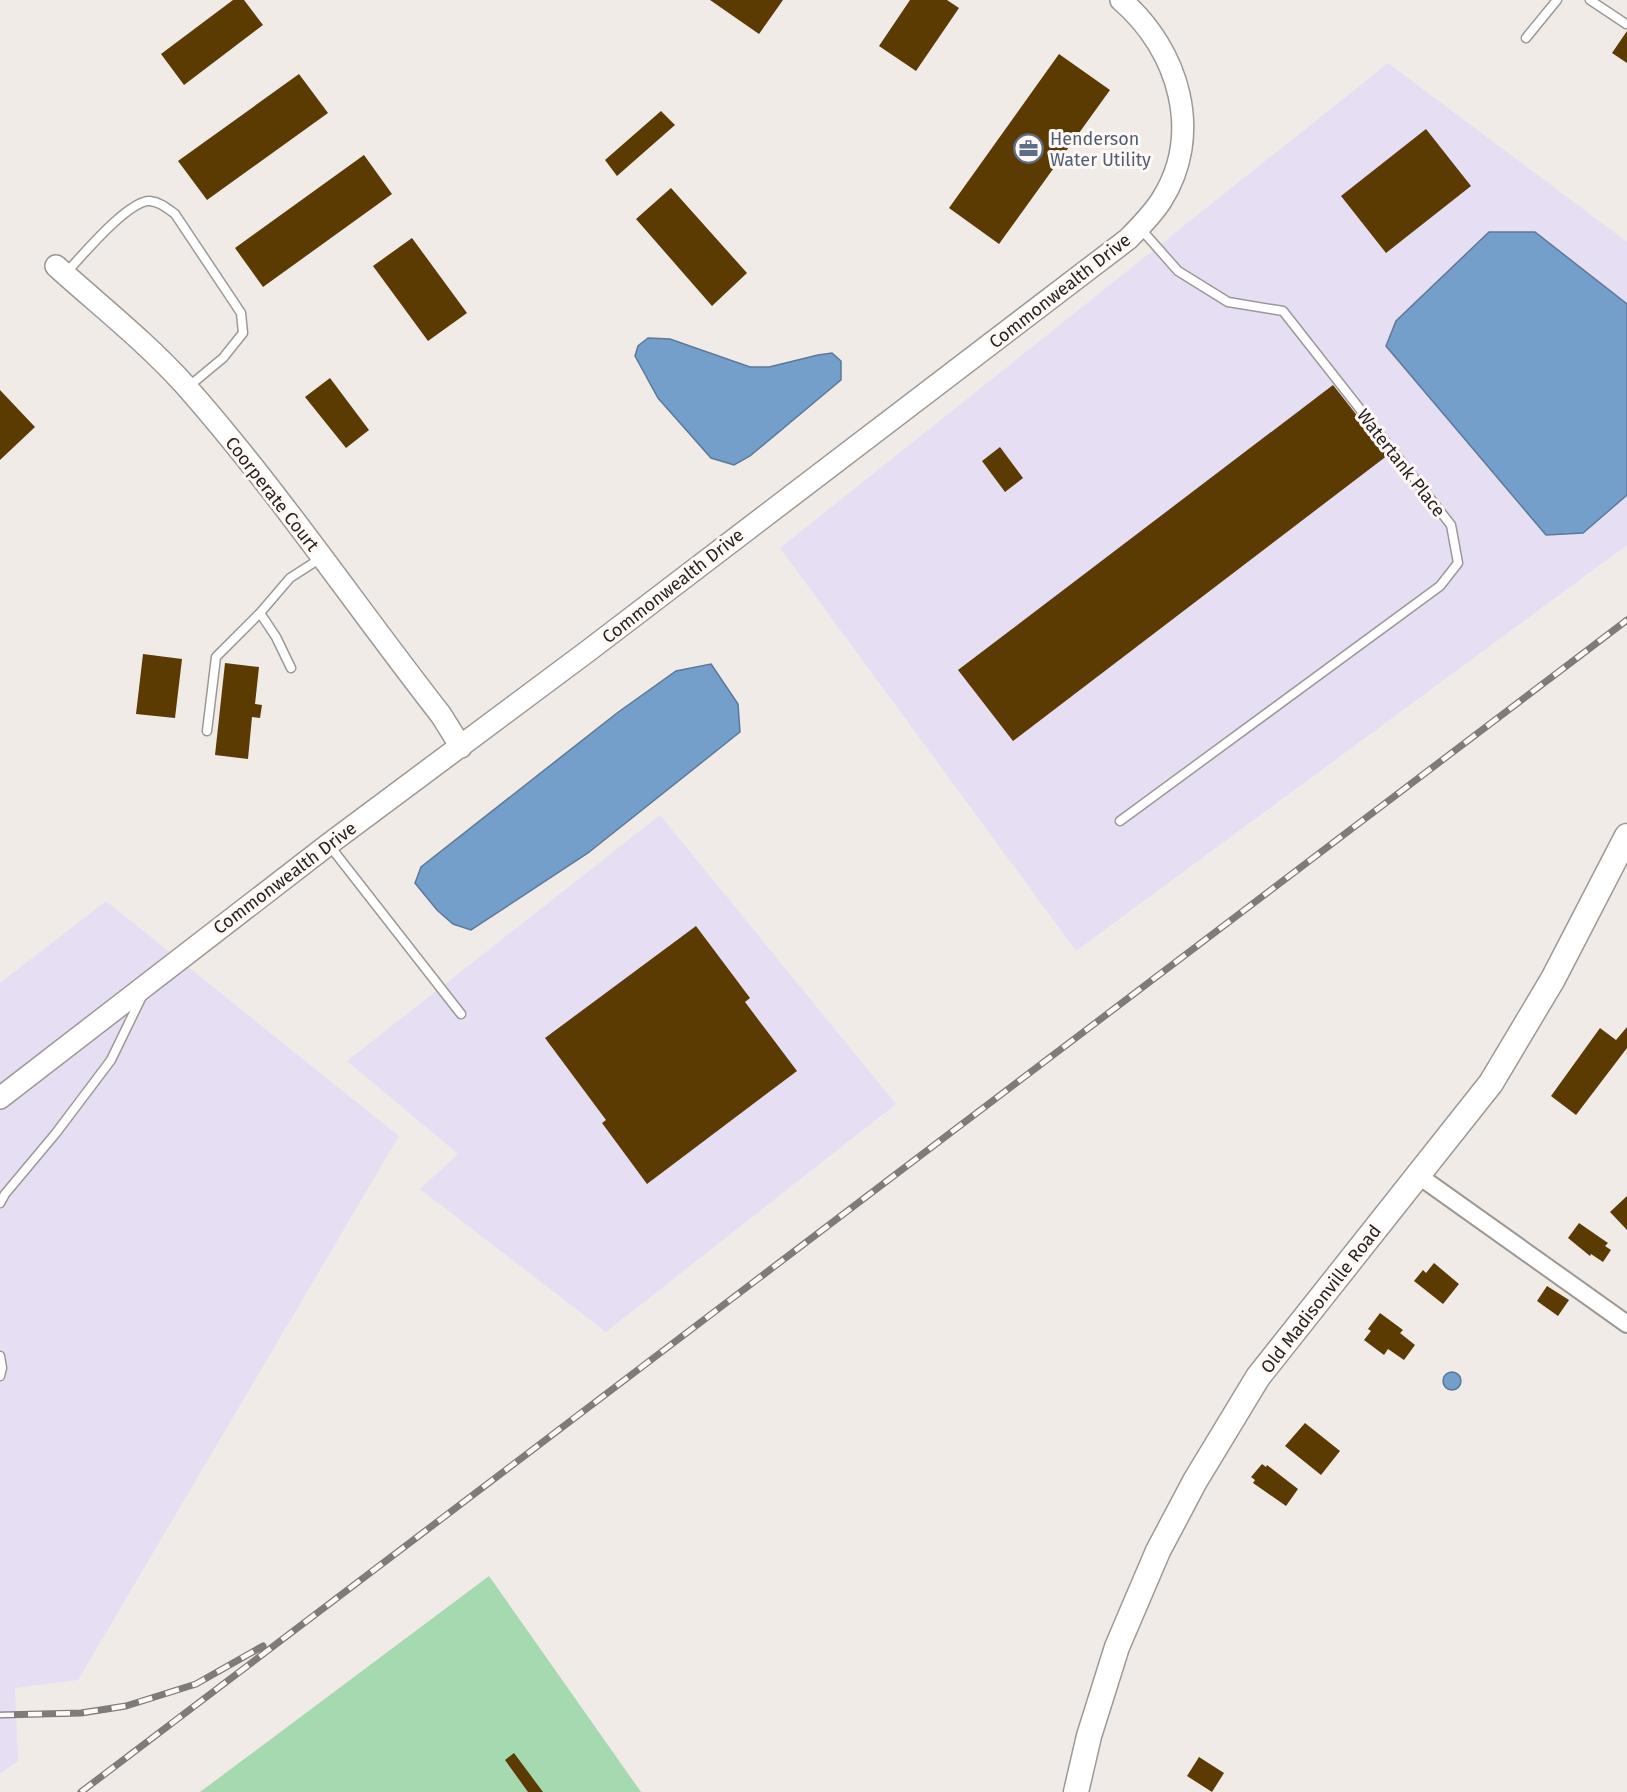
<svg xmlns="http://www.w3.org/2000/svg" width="1627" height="1792" font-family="'Fira Sans',sans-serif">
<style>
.industrial{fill:#e6def3}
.green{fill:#a5dab1}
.water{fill:#739fca;stroke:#5c7a98;stroke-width:1.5}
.building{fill:#5c3b02}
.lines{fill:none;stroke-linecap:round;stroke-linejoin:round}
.service-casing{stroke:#9e9895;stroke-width:11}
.minor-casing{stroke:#9e9895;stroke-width:20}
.tertiary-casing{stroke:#9e9895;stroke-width:24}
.secondary-casing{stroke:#9e9895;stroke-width:27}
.service{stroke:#fff;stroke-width:8}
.minor{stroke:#fff;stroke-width:16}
.tertiary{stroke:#fff;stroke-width:21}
.secondary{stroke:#fff;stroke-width:24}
.rail-casing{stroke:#7f7b79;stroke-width:7}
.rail{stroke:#fff8f5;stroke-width:4.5;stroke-dasharray:14;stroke-linecap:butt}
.labels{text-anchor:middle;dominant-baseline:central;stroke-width:6;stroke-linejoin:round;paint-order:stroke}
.service-label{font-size:18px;fill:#4e5e75;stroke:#fff8f5;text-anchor:start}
.street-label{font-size:18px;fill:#272423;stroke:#fff8f5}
</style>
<rect width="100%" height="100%" fill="#f1ebe8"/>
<path class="industrial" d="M1388 63 1627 242V545L1076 951 780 548Z
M660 815 896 1104 606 1332 420 1189 458 1154 347 1061Z
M106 901 399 1136 78 1680 15 1688 18 1761 0 1774V983Z"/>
<path class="green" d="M489 1576 641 1792H200Z"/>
<path class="water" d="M1489 232H1535L1627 304V495L1583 533 1546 535 1386 346 1396 321Z
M648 338 670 339 750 367H769L818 355 832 353 841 361V380L750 456 734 465 711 458 658 398 635 356 638 346Z
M711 664 738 704 740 732 588 853 471 930 453 924 437 910 415 883 421 867 617 713 676 671Z
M1443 1381a9 9 0 1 1 18 0a9 9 0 1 1-18 0Z"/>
<path class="building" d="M233 0H244L263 25 184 85 161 54Z
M710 0H783L759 34Z
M910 0H947L959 8 916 71 879 46Z
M1627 31V63L1612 53Z
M1059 54 1110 90 999 244 949 208Z
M299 74 328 113 207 200 178 161Z
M661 111 675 125 617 176 605 160Z
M1426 129 1471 186 1386 253 1341 196Z
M364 155 392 194 263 287 235 248Z
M671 188 747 273 712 306 636 219Z
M412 238 467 313 428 341 373 266Z
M330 378 369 430 346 448 305 397Z
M1333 385 1388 455 1013 741 958 670Z
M0 390 35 427 0 460Z
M1000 447 1023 478 1005 492 982 461Z
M143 654 182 659 175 718 136 714Z
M225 663 259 667 255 704 262 705 260 718 252 717 248 759 215 755Z
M696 926 750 998 745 1002 797 1071 647 1184 602 1123 606 1120 545 1038Z
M1627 1027V1048L1576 1115 1551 1096 1600 1028 1616 1040Z
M1627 1196V1230L1610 1212Z
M1579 1223 1608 1243 1605 1246 1611 1250 1603 1262 1591 1254 1590 1256 1568 1238Z
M1434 1263 1459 1284 1443 1304 1414 1281 1423 1270 1426 1273Z
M1547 1286 1569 1300 1558 1316 1537 1301Z
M1380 1313 1403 1330 1400 1333 1415 1345 1404 1360 1388 1349 1384 1355 1364 1340 1371 1331 1368 1329Z
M1305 1423 1340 1451 1321 1475 1285 1446Z
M1262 1464 1266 1467 1267 1465 1298 1489 1286 1506 1253 1483 1255 1480 1251 1477Z
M514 1753 543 1792H528L505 1760Z
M1199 1757 1224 1773 1212 1792 1187 1776Z"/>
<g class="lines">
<defs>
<path id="service" d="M1590 0 1626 24
M1526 38 1557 0
M65 274C81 257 128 200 150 201 160 202 167 208 175 214L241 313 243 333 223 358 188 387
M291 668 276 637 260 613 290 578 321 558
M207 731 216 657 260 613
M1120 821 1440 586 1458 563 1451 525 1283 311 1228 302 1178 271 1140 228
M329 845 461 1014
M0 1203 5 1194 56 1133 111 1060 143 994
M0 1356 2 1368 0 1376"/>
<path id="minor" d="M1419 1176 1627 1324"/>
<path id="tertiary" d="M56 266C99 305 145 341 184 384 276 488 355 605 441 715L461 747
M0 1098 329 844 588 651 1128 239C1140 227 1151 216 1161 201 1204 134 1179 50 1121 0"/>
<path id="secondary" d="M1076 1792 1089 1736 1117 1647 1158 1551 1195 1481 1258 1377 1491 1083 1553 979 1627 836"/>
</defs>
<use href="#service" class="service-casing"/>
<use href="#minor" class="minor-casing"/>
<use href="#tertiary" class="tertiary-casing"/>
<use href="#secondary" class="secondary-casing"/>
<use href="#service" class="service"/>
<use href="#minor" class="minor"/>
<use href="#tertiary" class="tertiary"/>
<use href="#secondary" class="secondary"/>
<defs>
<path id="rail" d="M0 1715 81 1713 126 1706 196 1684 263 1646
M81 1792 1627 620"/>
</defs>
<use href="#rail" class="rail-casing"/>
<use href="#rail" class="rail"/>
</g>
<defs>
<symbol id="office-ring" viewBox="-11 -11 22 22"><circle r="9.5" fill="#fff8f5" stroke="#5c6f8a" stroke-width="1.5"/><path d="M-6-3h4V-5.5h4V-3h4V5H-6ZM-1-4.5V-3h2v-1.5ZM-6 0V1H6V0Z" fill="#5c6f8a"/></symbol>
</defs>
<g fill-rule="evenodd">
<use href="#office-ring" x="1012" y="132" width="33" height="33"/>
</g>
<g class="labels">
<g class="service-label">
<text x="1050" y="139">Henderson<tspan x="1050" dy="21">Water Utility</tspan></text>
</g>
<g class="street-label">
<text transform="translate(1060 291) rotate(-38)">Commonwealth Drive</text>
<text transform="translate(1401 463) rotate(52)">Watertank Place</text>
<text transform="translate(272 494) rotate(52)">Coorperate Court</text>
<text transform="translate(673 586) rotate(-38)">Commonwealth Drive</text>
<text transform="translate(285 878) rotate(-37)">Commonwealth Drive</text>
<text transform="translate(1321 1299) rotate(-52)">Old Madisonville Road</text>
</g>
</g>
</svg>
